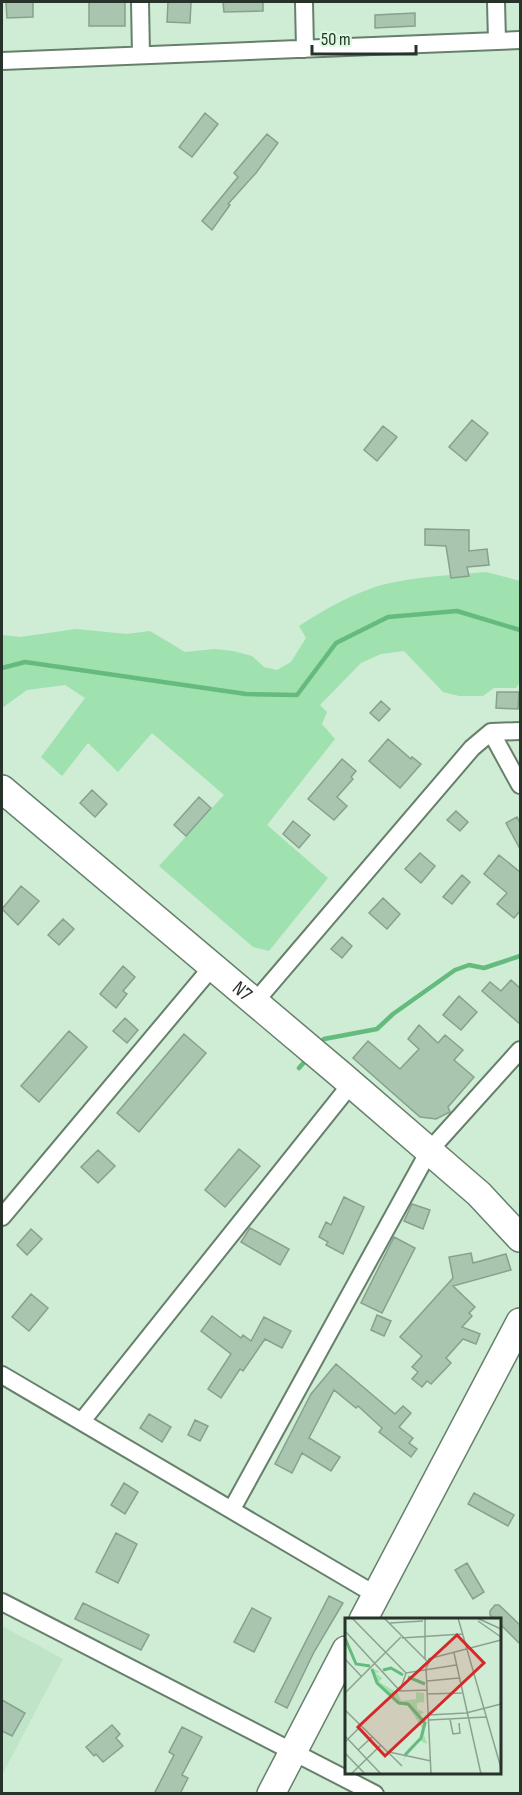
<svg xmlns="http://www.w3.org/2000/svg" width="522" height="1795" font-family="'Sofia Sans Condensed',sans-serif">
<style>
.built{fill:#c0e4c8}
.green{fill:#a0e1b0}
.lines{fill:none;stroke-linecap:round;stroke-linejoin:round}
.stream{stroke:#64bb7d;stroke-width:4.5}
.building{fill:#a9c5af;stroke:#86a18c;stroke-width:1.5}
.minor-casing{stroke:#66806c;stroke-width:20}
.primary-casing{stroke:#66806c;stroke-width:30}
.minor{stroke:#fff;stroke-width:16}
.primary{stroke:#fff;stroke-width:27}
.labels{text-anchor:middle;dominant-baseline:central;stroke-width:4.5;stroke-linejoin:round;paint-order:stroke}
.street-label{font-size:20px;fill:#27332a;stroke:#dcf9e2}
.inset-river{fill:none;stroke:#64bb7d;stroke-width:3}
.inset-road{fill:none;stroke:#8ca291;stroke-width:1.5}
.view{fill:#d62828;fill-opacity:0.15;stroke:#d62828;stroke-width:3}
.inset-edge{fill:none;stroke:#27332a;stroke-width:3}
</style>
<rect width="100%" height="100%" fill="#cfecd5"/>
<path class="built" d="M2 1626 63 1659 2 1775Z"/>
<path class="green" d="M486 572 520 581V682L516 688H494L483 696H459L443 692 404 651 381 654 361 663 320 705 327 712 322 724 335 739 267 825 328 878 269 951 253 947 159 866 224 795 152 733 118 772 88 743 62 776 41 757 85 698 65 685 27 690 2 708V635L20 637 76 629 127 634 150 631 185 652 215 649 233 651 252 656 264 667 277 670 291 662 306 638 299 626C327 608 358 590 390 583 422 576 455 575 486 572Z"/>
<g class="lines">
<path class="stream" d="M2 668 25 662 246 694 297 695 336 643 388 617 457 611 520 630
M318 1045 324 1039 377 1029 393 1014 455 970 469 965 484 968 520 956
M299 1068 307 1059"/>
</g>
<path class="building" d="M6 2H33V17L7 18Z
M89 2H125V26H89Z
M168 2H191L190 23 167 22Z
M223 2H263V11L224 12Z
M415 13V26L375 28V15Z
M205 113 218 124 192 157 179 147Z
M267 134 278 143 256 173 228 204 230 205 212 230 202 221 238 177 234 173Z
M472 420 488 433 466 461 449 447Z
M383 426 397 437 377 461 364 450Z
M425 529 469 530V551L487 549 489 565 467 567 469 576 451 578 446 546 425 545Z
M497 692H519L518 709 496 708Z
M381 701 390 709 379 721 370 713Z
M388 739 411 759 412 757 421 764 400 788 369 761Z
M342 759 356 771 351 777 353 779 337 797 347 806 334 820 308 799Z
M92 790 107 804 95 817 80 803Z
M199 797 211 808 186 836 174 825Z
M456 811 468 822 460 831 447 820Z
M517 817 520 823V849L506 823Z
M293 821 310 835 299 848 283 834Z
M420 853 435 866 421 883 405 869Z
M499 855 520 872V911L514 918 497 904 507 893 484 874Z
M462 875 470 882 452 904 443 897Z
M21 886 39 901 18 925 2 909Z
M383 898 400 914 387 929 369 913Z
M63 919 74 929 59 945 48 935Z
M342 937 352 946 342 958 331 949Z
M123 966 135 977 123 991 127 994 116 1008 100 994Z
M511 980 520 988V1024L482 991 490 982 501 991Z
M459 996 477 1012 461 1030 443 1015Z
M125 1018 138 1030 127 1043 113 1031Z
M419 1025 438 1043 445 1035 463 1050 454 1060 474 1077 448 1107 450 1112 436 1119 420 1117 353 1058 368 1041 400 1069 419 1049 408 1039Z
M69 1031 87 1047 39 1102 21 1086Z
M184 1034 206 1053 139 1132 117 1113Z
M239 1149 260 1166 225 1207 205 1190Z
M98 1150 115 1166 98 1183 81 1167Z
M344 1197 364 1207 343 1254 326 1245 328 1242 319 1237 326 1222 331 1225Z
M412 1204 430 1210 423 1229 404 1221Z
M250 1228 289 1249 280 1265 241 1242Z
M31 1229 42 1239 27 1255 17 1245Z
M394 1237 415 1248 382 1313 361 1303Z
M471 1253 473 1263 506 1254 511 1270 453 1286 475 1307 469 1313 472 1316 462 1327 480 1334 476 1344 463 1339 446 1358 451 1363 431 1384 427 1381 422 1387 412 1379 418 1372 412 1367 422 1356 400 1337 453 1278 449 1257Z
M31 1294 48 1308 29 1331 12 1317Z
M377 1315 391 1321 384 1336 371 1330Z
M212 1316 241 1338 243 1335 251 1341 264 1317 291 1331 282 1348 265 1339 243 1371 240 1369 221 1398 208 1389 231 1354 201 1331Z
M336 1364 395 1414 403 1406 411 1413 399 1427 413 1438 409 1443 417 1449 411 1457 379 1432 382 1428 358 1406 356 1408 334 1390 309 1438 340 1457 331 1471 302 1453 292 1473 275 1464 311 1394Z
M149 1414 171 1427 162 1442 140 1428Z
M195 1420 208 1426 200 1441 188 1435Z
M124 1483 138 1492 125 1514 111 1505Z
M474 1493 514 1515 508 1526 468 1504Z
M116 1533 137 1544 118 1583 96 1572Z
M467 1563 484 1592 473 1599 455 1570Z
M329 1596 343 1603 314 1652 287 1708 275 1702Z
M83 1603 149 1635 141 1650 75 1619Z
M495 1605H499L520 1625V1644L500 1624V1620H495L490 1615V1611Z
M252 1608 271 1618 254 1652 234 1642Z
M2 1700 25 1713 12 1736 2 1731Z
M112 1725 120 1734 116 1738 123 1746 103 1762 96 1754 94 1756 86 1747Z
M182 1727 202 1737 182 1775 188 1778 180 1794H154L174 1755 169 1752Z"/>
<g class="lines">
<defs>
<path id="minor" d="M140 2 141 55
M304 2 305 49
M496 2 497 41
M2 61 520 40
M491 732 520 731
M254 1003 472 748 491 732 520 785
M2 1217 212 967
M2 1375 376 1595
M82 1421 351 1084
M232 1509 429 1151 520 1050
M2 1602 375 1794"/>
<g id="primary">
<path id="s1" d="M2 789 340 1074 479 1194 520 1238"/>
<path d="M363 1620 520 1322"/>
<path d="M271 1794 346 1650"/>
</g>
</defs>
<use href="#minor" class="minor-casing"/>
<use href="#primary" class="primary-casing"/>
<use href="#minor" class="minor"/>
<use href="#primary" class="primary"/>
</g>
<g class="labels">
<g class="street-label">
<text stroke="none"><textPath href="#s1" startOffset="314">N7</textPath></text>
</g>
</g>
<g transform="translate(345 1618)">
<rect width="156" height="156" fill="#cfecd5"/>
<path d="M26 50 35 54 30 55 37 60 34 64 53 75 56 83 71 81V74L79 75V84L72 85V91L79 94 74 98 81 102 79 117 82 126 74 122 57 143 63 131 76 119 77 110 63 88 52 86 33 68Z" fill="#a0e1b0"/>
<path class="inset-river" d="M0 20 11 46 25 48M27 51 32 65 54 85 63 86 80 105 76 120 60 137M38 52 46 50 58 57M63 59 80 66"/>
<path class="inset-road" d="M7 0 61 55 111 47M39 0 82 43M80 0V41M113 0 156 150M132 0 156 11M133 3 156 19M45 5 78 3M0 13 55 73M57 20 117 16M109 35 136 156M0 41 16 58M83 41 156 22M86 41 81 50 86 156M61 55 55 73 82 72M82 63 114 60M0 75 56 19M82 76 117 75M0 92 57 148M83 97 121 95 156 86M105 101 108 116 115 115 114 105M84 102 141 99M0 118 36 156M0 124 16 108M13 132 27 119M44 134 86 143M0 135 20 156M6 156 36 127"/>
<path class="view" d="M112 17 139 45 40 138 13 109Z"/>
<rect width="156" height="156" class="inset-edge"/>
</g>
<rect width="522" height="1795" fill="none" stroke="#27332a" stroke-width="6"/>
<path d="M312 45v9h104v-9" fill="none" stroke="#27332a" stroke-width="3"/>
<text x="321" y="45" font-size="18" fill="#27332a" stroke="#dcf9e2" stroke-width="4.5" paint-order="stroke">50 m</text>
</svg>
